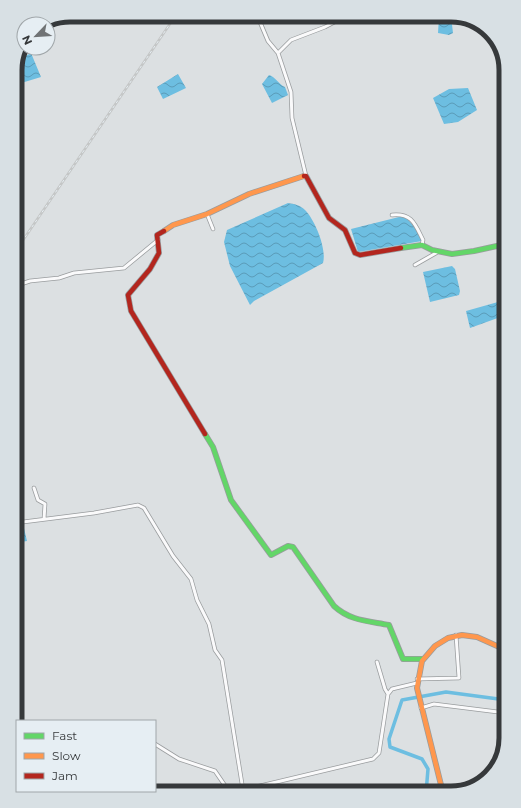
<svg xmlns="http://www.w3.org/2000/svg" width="521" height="808" font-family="Montserrat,sans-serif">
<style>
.water{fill:url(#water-waves)}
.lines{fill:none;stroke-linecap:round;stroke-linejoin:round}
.canal{stroke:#6dbee1;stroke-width:3.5}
.street-casing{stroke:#999c9e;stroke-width:4.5}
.fast-casing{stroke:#999c9e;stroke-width:6}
.slow-casing{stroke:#999c9e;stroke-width:6}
.jam-casing{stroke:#999c9e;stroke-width:6}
.street{stroke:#fafafb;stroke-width:3}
.fast{stroke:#63d668;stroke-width:4.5}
.slow{stroke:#ff974d;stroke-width:4.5}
.jam{stroke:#b3261e;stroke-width:4.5}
.rail-casing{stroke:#c4c6c6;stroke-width:2.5}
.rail{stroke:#e6eef3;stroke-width:1;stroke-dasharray:3;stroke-linecap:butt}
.rim{fill:none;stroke:#36393b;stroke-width:5}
</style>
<defs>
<pattern id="water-waves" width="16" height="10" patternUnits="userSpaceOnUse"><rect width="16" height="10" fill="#6dbee1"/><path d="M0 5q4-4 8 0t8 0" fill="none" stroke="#5a9bb8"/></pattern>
</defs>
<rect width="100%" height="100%" fill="#dce0e2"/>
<path class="water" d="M443 15 451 16 453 33 449 35 438 33 439 17Z
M31 53 41 77 18 84C10 67 17 61 31 53Z
M178 74 186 88 163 99 157 87Z
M269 75C276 77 279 85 285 87L288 95 272 103 262 84Z
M468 88 477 110 458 122 444 124 433 98 449 89Z
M288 203C294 204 300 205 305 210 315 220 327 249 323 263L254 301 250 305 230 266 224 242 227 230Z
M399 217H406L416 229 422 241 358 252 351 229Z
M452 266 455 269 460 291 459 295 430 302 423 272Z
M505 300 506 315 470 328 466 311Z
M15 524H23L27 541 15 543Z"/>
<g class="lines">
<path class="canal" d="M426 793 428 769 422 759 390 747 389 739 402 700 446 692 506 700"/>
<defs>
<path id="street" d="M257 15 268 41 278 53
M306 176 292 118 291 92 278 53 291 40 325 27 348 15
M207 214 213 229
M392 215C412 213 415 224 423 240L422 245
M415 265 436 253
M15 286 30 281 59 278 74 273 124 268 158 240
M34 488 38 500 45 504 44 519
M15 523 94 513 138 505 144 508 173 556 191 579 197 600 209 624 215 650 222 660 243 790 373 759 379 753 388 694 392 689 417 683
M377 662 385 689 388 694
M417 679 459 678 456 635
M421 708 434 704 506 713
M155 744 179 759 215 771 228 790H243
M90 793 91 791
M443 793 465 790"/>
<path id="fast" d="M401 248 422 245 432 250 452 254 474 251 506 244
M205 434 213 447 231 500 271 555 288 546 293 547 334 606C350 621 369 621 389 625L403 659H423"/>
<path id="slow" d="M164 231 173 225 207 214 249 194 304 176
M443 793 417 688 422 661 435 646 448 638 462 635 477 637 506 650"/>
<path id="jam" d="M304 176H306L329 218 345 230 355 253 360 255 401 248
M164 231 157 235 159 253 150 269 128 295 131 311 205 434"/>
</defs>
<use href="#street" class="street-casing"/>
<use href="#fast" class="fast-casing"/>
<use href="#slow" class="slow-casing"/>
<use href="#jam" class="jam-casing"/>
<use href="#street" class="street"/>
<use href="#fast" class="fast"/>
<use href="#slow" class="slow"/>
<use href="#jam" class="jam"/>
<defs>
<path id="rail" d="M15 252 176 15"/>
</defs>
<use href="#rail" class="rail-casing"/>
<use href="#rail" class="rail"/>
</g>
<path d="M0 0H521V808H0ZM70 22H451A48 48 0 0 1 499 70V738A48 48 0 0 1 451 786H70A48 48 0 0 1 22 738V70A48 48 0 0 1 70 22Z" fill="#d8e0e4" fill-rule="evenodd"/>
<path class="rim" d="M70 22H451A48 48 0 0 1 499 70V738A48 48 0 0 1 451 786H70A48 48 0 0 1 22 738V70A48 48 0 0 1 70 22Z"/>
<rect x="16" y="720" width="140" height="72" fill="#e6eef3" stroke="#a0a6a9"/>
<rect x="24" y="733" width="20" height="6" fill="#63d668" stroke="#a0a6a9"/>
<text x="52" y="740" font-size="12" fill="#36393b">Fast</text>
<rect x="24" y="753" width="20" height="6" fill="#ff974d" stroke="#a0a6a9"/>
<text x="52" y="760" font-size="12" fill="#36393b">Slow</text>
<rect x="24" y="773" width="20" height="6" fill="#b3261e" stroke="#a0a6a9"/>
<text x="52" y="780" font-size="12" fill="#36393b">Jam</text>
<g transform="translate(36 36) rotate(245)"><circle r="19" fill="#e6eef3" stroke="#a0a6a9"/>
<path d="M0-3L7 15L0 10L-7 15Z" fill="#707375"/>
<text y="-6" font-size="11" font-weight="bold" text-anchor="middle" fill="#36393b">N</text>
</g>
</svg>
